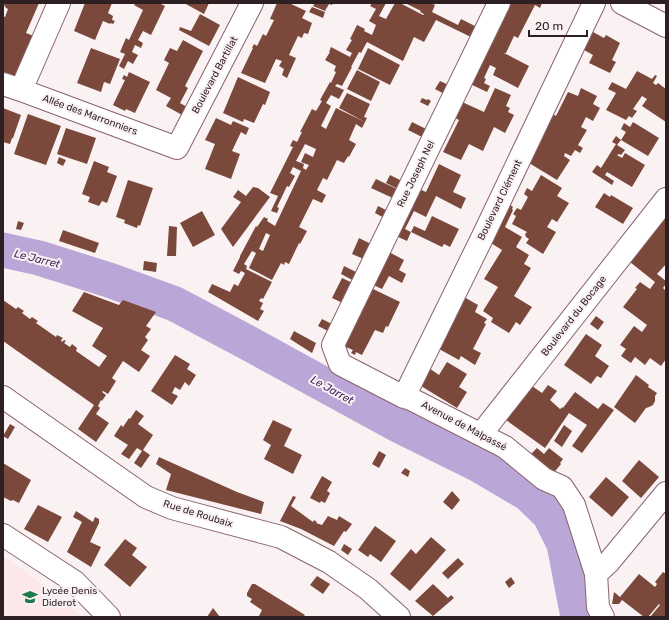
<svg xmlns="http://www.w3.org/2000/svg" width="669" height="620" font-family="Rubik,sans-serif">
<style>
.built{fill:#fce7eb}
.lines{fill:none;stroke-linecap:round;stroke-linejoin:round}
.river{stroke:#baa6d7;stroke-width:35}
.building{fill:#7b493c;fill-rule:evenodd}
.minor-casing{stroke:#88646c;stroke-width:24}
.minor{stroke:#fff;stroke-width:22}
.labels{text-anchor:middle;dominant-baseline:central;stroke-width:4;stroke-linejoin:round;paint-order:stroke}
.street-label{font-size:10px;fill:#2e1f23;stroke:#faf1f3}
.poi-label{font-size:10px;fill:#2e1f23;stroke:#faf1f3;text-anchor:start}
.water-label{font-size:11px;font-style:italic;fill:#432661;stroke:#faf1f3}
</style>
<rect width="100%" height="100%" fill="#faf1f3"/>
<path class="built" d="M3 556 33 577 82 617H3Z"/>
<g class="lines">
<path class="river" d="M3 250 39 258 109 280 175 304 250 344 396 424 477 464 528 494 549 514 564 544 578 617"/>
</g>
<path class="building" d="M5 3H39L26 33 34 36 16 75 13 76 3 72V16L5 17 8 9 6 8 4 5Z
M85 3H112L108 13 113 16 112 20 115 21 113 24 110 23V24L103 21 95 40 74 31Z
M136 3H159L165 6 151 35 143 31 138 40 143 43 141 48 135 45 132 52 138 55 133 64 128 61 124 69 119 66 125 54 120 52 126 38 129 40 143 10 134 5Z
M184 3H209L204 14Z
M277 3H289L306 11 302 18 312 23 308 34 304 33 302 38 298 36 289 55 296 58 287 78 282 75 284 69 279 66 282 61 276 59 265 83 241 73 253 48H252L254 44 257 46 263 34 266 36 274 20 270 19Z
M315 3H333L332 5 329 4 325 11 313 6Z
M372 3H386L379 16 386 19 395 3H400L423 15 424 14 420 12 421 11 405 3H430L435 5 432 12 458 25 461 19 481 29 475 39 436 20 424 42 414 37 403 61 367 42 361 53 359 52 351 67H352L342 86 337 84 335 86 344 90 339 99 331 95 326 103 331 106 321 126 326 129 336 108 365 122 362 128 356 124 349 140 356 144 349 157 348 156 344 163 337 160 327 180 323 178 317 190 326 195 322 203 313 199 299 227 307 231 300 244 299 243 289 264 285 262 284 265 281 263 272 280 249 268 256 253 252 251 244 264 247 266 246 269 272 282 263 299 261 298 259 301 263 303 260 309 264 311 258 321 208 292 212 284 230 292 234 284 238 286 245 273 241 271 239 274 233 271 240 257V256L256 226 257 227 264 217 268 219 267 221 275 226 301 171 293 167 290 173 295 176 289 187 287 186 277 207 279 208 277 213 271 211 278 196 270 193 293 147 290 146 293 140 297 142 302 132H300L312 109 316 111 322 101 320 100 330 82 331 83 336 72 334 71 336 66 325 60 330 52H329L331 47 350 57 352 53 346 50 352 40 350 39 357 25 365 29 364 31 372 35 376 25 369 21 376 9 370 6ZM305 144 316 149 313 157 305 153 301 162 309 165 306 170 303 168 304 164 296 161ZM266 233 270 235 263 251 259 249Z
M507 3H542L540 8 535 5 518 38 514 36 506 53H504L529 66 518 88 493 75 496 68 490 65 484 78 486 79 484 83 490 86 487 92 468 83Z
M312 7 325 12 323 18 309 12Z
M200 14 220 25 209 46 179 30 180 27 191 31Z
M593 32 604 38 606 35 620 43 612 60 616 62 610 73 589 63 593 55 584 50Z
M183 40 203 51 185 86 188 88 180 103 187 107 182 115 166 106 171 98 156 90 169 63 164 60 170 48 177 51Z
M91 48 120 59 110 84 104 82 101 92 77 83Z
M368 48 400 65 390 85 358 69Z
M357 70 380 82 371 101 347 89Z
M637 71 652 79 655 75 657 76 653 83 656 85 658 83 666 89V122L642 106 647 99 642 96 633 109 637 111 632 118 629 116 626 120 606 110 616 93 608 89 612 82 626 89Z
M129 72 150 82 135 113 126 109 125 111 113 105 125 80 122 79 124 75 127 77Z
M238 77 270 92 265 105 263 104 254 123 244 119 243 122 223 113Z
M440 81 453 87 448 96 435 89Z
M495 88 511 95 506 106 510 108 508 112 514 115 505 133 494 127 483 151 469 144 461 160 443 152 459 120 451 116 460 101 484 112Z
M581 88 597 96 593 104 600 108 593 121 586 117 581 127 587 130 578 145 583 148 580 153 575 150 571 156 565 153 564 156 570 160 557 180 529 163 553 114 556 116 568 92 578 96Z
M347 93 370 104 364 117 367 118 365 122 339 108Z
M422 98 427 100 428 99 431 101 428 106 420 102Z
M3 108 21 115 13 138H12L10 144 3 142 4 135H3Z
M28 114 61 126 46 165 14 154Z
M216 118 231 125 233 121 249 128 246 135 241 132 232 151 240 154 231 179 205 169 215 144 205 140Z
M412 122 426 129 422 137 408 130Z
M633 122 659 138 648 156 621 140 626 132 621 129 624 123 630 127Z
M66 128 96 138 87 164 57 154Z
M616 136 621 140 617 145 625 150 621 155 619 154 617 155 622 158 625 153 645 165 632 187 607 172 605 175 614 181 612 185 592 172 597 165 601 168 616 144 612 142Z
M59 157 66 160 63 166 57 163Z
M94 161 109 167 107 172 117 176 107 203 102 201 99 206 88 202 90 197 82 194Z
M439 164 461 175 453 192 466 198 461 209 436 196 426 217 414 211 405 229 411 232 407 241 394 235 417 188 426 192Z
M390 175 406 183 402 191 386 183Z
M541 175 562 188 557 196 569 203 557 222 552 219 547 227 556 232 543 254 526 243 529 239 526 237 525 234 527 232 512 224 516 216 513 214 517 208 521 210 528 197 524 194 527 188 532 191Z
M376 179 399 190 395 199 371 188Z
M128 180 153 188 140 226 138 225 137 228 124 223 125 220 116 217Z
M253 187 258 188 270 197 233 247 221 229 241 202 233 197 238 190 246 196Z
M604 193 610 197 611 195 633 208 623 224 595 207Z
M509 204 513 207 512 209 513 210 505 227 522 237 516 247 529 255 524 264 531 268 514 296 532 307 520 325 516 322 509 333 491 322 493 318 483 311 498 287 484 279 502 250 491 243Z
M378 206 392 213 388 220 375 213Z
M202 211 215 235 193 247 180 223Z
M666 215V264L657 274 666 281V284L663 288 666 291V334L665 335 666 336V359L661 366 650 358 645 365 635 357 631 363 621 356 626 349 620 345 634 326 642 332 647 325 623 307 637 289 635 288 640 282 650 289 655 282 630 262Z
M432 216 459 229 450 247 444 244 442 247 411 232 414 226 425 231Z
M18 221 24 223 21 230 16 229Z
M169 226 177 227 176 256H167Z
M63 230 99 243 95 253 59 241Z
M359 238 373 245 366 260 352 254Z
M387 251 404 260 399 270 406 274 402 283 389 276 382 289 371 284Z
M144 261 157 263 156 272 143 270Z
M344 266 362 275 358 283 341 274Z
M342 278 357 285 347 305 332 298Z
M369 287 400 302 388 327 386 326 383 333 375 330 362 355 356 352 355 355 351 353 353 350 341 345Z
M84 292 119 305 123 300 156 312 146 326 151 329 145 337 148 340 141 350 150 356 139 372 123 361 112 378 116 381 108 394 103 391 102 392 106 395 102 401 101 400 98 406 100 408 96 414 109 423 96 442 78 429 94 405 3 341V300L16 309 18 307 24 311 22 313 30 319 32 317 38 321 36 323 56 337 57 335 63 338 61 340 62 342 64 340 66 341 64 343 70 347 72 344 77 348 76 351 99 367 107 356 92 346 103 328 72 311Z
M464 297 478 305 475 312 487 319 484 323 486 324 473 349 481 353 475 365 461 356 459 360 439 349Z
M596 316 604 322 598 330 590 324Z
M322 319 336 326 332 333 318 326Z
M294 331 316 343 312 353 290 339Z
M586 334 602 345 595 356 609 366 601 378 597 376 591 384 564 365Z
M175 355 190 364 187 369 196 375 189 386 185 382 180 390 175 387 172 393 178 396 172 405 151 391Z
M447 362 467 374 459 387 467 392 457 408 421 386 429 368 439 375Z
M636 375 649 385 648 387 657 393 655 396V401L653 405 649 407 646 408 635 423 614 407Z
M548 385 557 391 550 400 560 409 563 407V408L575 392 598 409 603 403 614 410 582 453 572 446 587 425 569 413 545 448 506 420 532 386 542 393Z
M136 410 144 416 138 424 153 435 143 450 150 455 141 468 134 463 142 451 137 448 129 459 121 454 128 445 114 436 121 425 123 427 129 418 130 419Z
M273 420 292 429 284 446 302 455 293 474 264 459 271 445 263 440Z
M10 424 15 427 8 439 3 436Z
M564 425 572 431 562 447 554 441Z
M537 448 544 454 549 448 563 459 560 463 561 464 552 475 530 455Z
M379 451 386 455 379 468 372 464Z
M159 457 237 492 264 502 261 514 166 490 171 474 156 464Z
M639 460 659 477 641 498 622 481Z
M3 463 31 480 19 503 13 500 11 501 3 497Z
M405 468 410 471 408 477 401 473Z
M322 476 332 482 327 491 330 493 325 503 321 501 320 503 310 498Z
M606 477 629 497 612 517 589 497Z
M452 491 460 500 452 510 443 502Z
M293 496 296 497 291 506 313 522 314 520 317 522 316 523 322 525 328 516 337 520 339 516 352 524 346 532 344 531 334 546 301 529 280 521Z
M38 505 62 517 48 542 24 529Z
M76 511 93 522 95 517 99 519V523L90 542 101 547 91 567 67 552 82 522 73 517Z
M375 526 396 541 381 562 370 554 368 557 358 550Z
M431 537 446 550 410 591 390 574 411 549 416 554Z
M125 539 137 548 132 555 147 567 130 587 104 565Z
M344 544 352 549 348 555 341 550Z
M458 558 464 564 448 579 442 573Z
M663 572 666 574V617H650L660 605 659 604 648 617H644L622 600 619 604H612L614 592 620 597 639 574 655 587 657 584 655 582Z
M317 576 330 584 323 594 310 585Z
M511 577 515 583 509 588 505 582Z
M252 584H255L305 615 303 617H260L259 616 262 610 250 602 252 599 247 596V593Z
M433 584 448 598 451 595 454 598 433 616 415 601Z
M213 608 220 617H207Z"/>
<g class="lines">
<defs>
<path id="minor" d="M499 3 333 345 340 364 404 397 411 399 505 447 544 479 562 487 574 505 596 574 598 607 603 617
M622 3 666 26
M3 84 21 90 177 148 252 3
M21 90 59 3
M3 397 146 497 172 508 281 537 329 562 368 589 399 617
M404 397 483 236 594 3
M481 434 666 199
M3 535 75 582 109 617
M596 574 608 563 666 493"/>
</defs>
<use href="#minor" class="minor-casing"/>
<use href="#minor" class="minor"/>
</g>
<defs>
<symbol id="school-bare" viewBox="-9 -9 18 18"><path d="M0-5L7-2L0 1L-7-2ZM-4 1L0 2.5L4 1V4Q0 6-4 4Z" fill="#1e784c" stroke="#faf1f3" stroke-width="2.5" paint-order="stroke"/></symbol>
</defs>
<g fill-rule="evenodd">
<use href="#school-bare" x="19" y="586" width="22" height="22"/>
</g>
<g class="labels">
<g class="street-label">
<text transform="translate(215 75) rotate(-62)">Boulevard Bartillat</text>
<text transform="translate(90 115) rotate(20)">Allée des Marronniers</text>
<text transform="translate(416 174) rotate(-64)">Rue Joseph Nel</text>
<text transform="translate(500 200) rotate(-64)">Boulevard Clément</text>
<text transform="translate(574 316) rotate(-52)">Boulevard du Bocage</text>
<text transform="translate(464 426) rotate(28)">Avenue de Malpassé</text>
<text transform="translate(198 514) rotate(17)">Rue de Roubaix</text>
</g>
<g class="poi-label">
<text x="42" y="591">Lycée Denis<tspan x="42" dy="12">Diderot</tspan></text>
</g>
<g class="water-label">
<text transform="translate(37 259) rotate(14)">Le Jarret</text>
<text transform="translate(332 390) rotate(29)">Le Jarret</text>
</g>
</g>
<rect width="669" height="620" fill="none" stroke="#2e1f23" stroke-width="8"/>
<path d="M529 30v6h58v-6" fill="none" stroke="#2e1f23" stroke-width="2"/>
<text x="535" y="30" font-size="12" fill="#2e1f23" stroke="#faf1f3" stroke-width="3" paint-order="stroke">20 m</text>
</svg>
